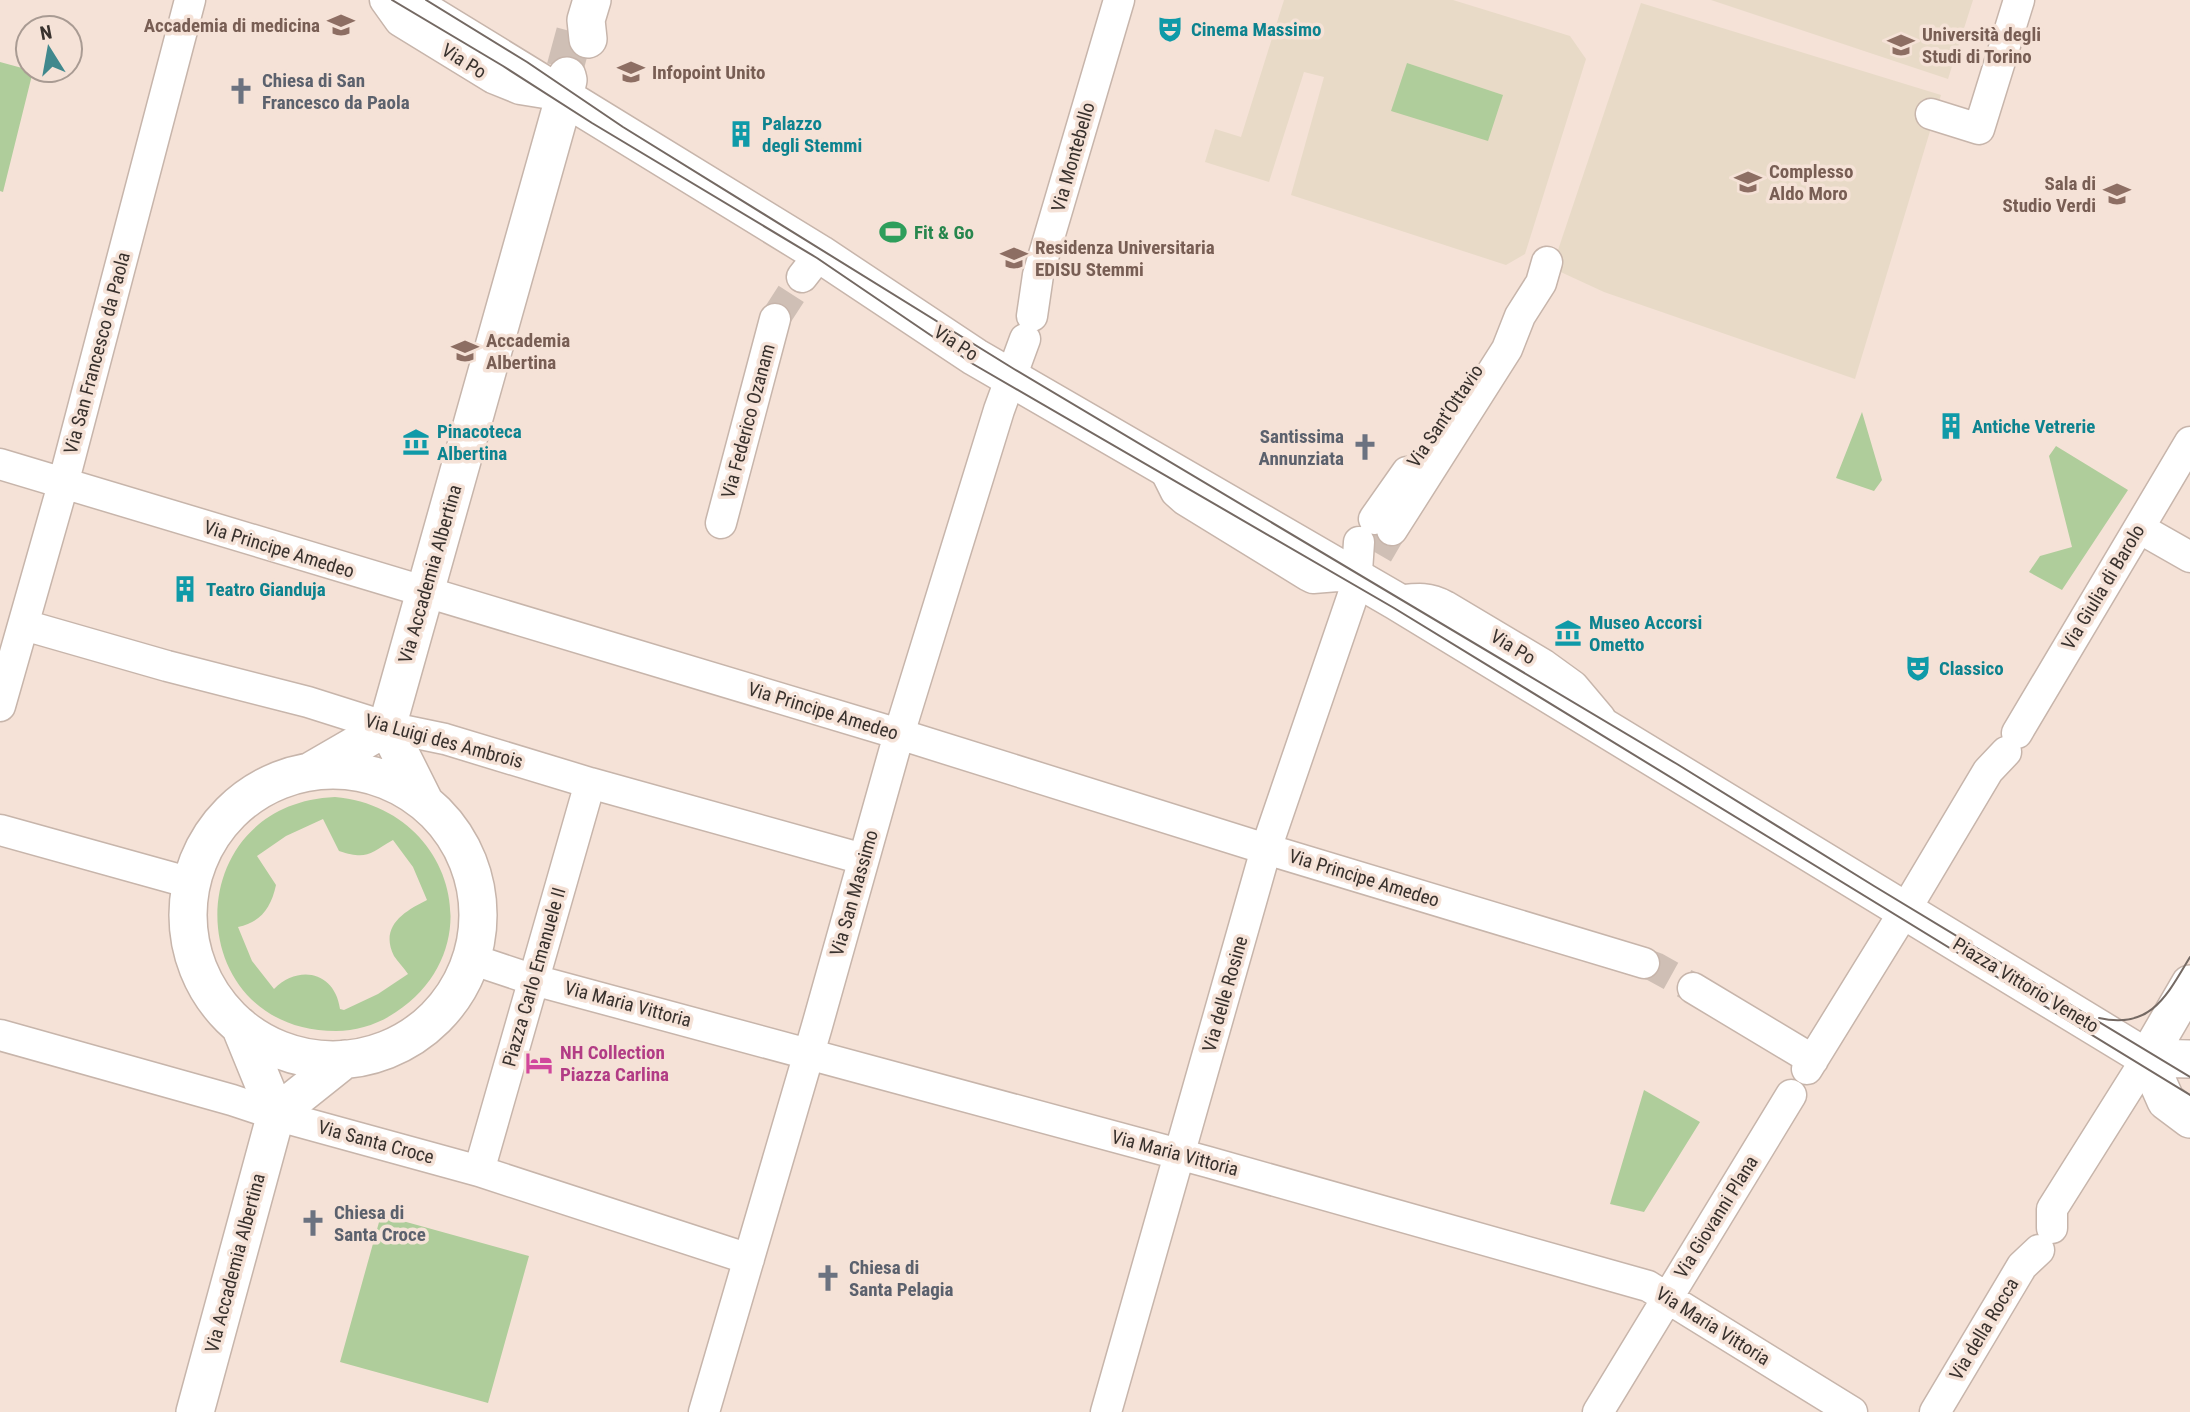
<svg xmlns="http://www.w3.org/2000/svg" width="2190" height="1412" font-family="'Roboto Condensed',sans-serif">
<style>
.education{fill:#e8dac7}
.green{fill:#afcd9b;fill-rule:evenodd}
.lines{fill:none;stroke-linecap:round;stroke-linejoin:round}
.minor-tunnel{stroke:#cfbfb5;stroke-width:30;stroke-dasharray:30 15;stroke-linecap:butt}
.tertiary-tunnel{stroke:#cfbfb5;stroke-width:37;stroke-dasharray:37 18;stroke-linecap:butt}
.minor-casing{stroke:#c7b5ab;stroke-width:33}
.tertiary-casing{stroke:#c7b5ab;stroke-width:40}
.minor{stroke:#fff;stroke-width:30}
.tertiary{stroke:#fff;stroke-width:37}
.tram{stroke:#746963;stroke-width:2}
.labels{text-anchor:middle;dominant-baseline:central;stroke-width:7;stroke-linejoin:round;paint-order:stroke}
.education-label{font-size:19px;font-weight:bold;fill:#785e54;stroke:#f5e2d7;text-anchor:start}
.culture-label{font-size:19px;font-weight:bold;fill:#0d838f;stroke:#f5e2d7;text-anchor:start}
.street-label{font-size:19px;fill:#38312d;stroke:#f5e2d7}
.worship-label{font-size:19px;font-weight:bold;fill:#5b616d;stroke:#f5e2d7;text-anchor:start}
.leisure-label{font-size:19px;font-weight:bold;fill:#27864d;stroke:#f5e2d7;text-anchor:start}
.hotel-label{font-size:19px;font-weight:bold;fill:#b23c85;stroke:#f5e2d7;text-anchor:start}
</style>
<rect width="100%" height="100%" fill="#f5e2d7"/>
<path class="education" d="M1284 0H1453L1570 36 1586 59 1525 254 1506 265 1291 195 1324 77 1304 72 1269 182 1205 162 1215 129 1241 137Z
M1711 0H1973L1948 79Z
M1641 3 1941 95 1855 379 1604 292 1552 268Z"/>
<path class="green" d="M0 62 33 71 3 192 0 191Z
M1407 63 1503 95 1488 141 1391 111Z
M1862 412 1882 480 1874 491 1836 478Z
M2056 446 2128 490 2062 590 2029 572 2040 556 2072 547 2049 456Z
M335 797C450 807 495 946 396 1012 379 1024 357 1031 336 1031 180 1031 176 804 335 797ZM323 819 339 851C367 860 369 854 393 840L413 867 427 900C405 911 379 926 394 956 398 962 404 968 408 974L378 994 344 1010 340 1009C335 972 299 964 274 989L252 961 238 927C261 922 271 908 276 885L257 856 286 836Z
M1644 1090 1700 1122 1644 1212 1610 1204Z
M381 1215 529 1256 488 1403 340 1362Z"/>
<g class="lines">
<path class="minor-tunnel" d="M775 319 802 277
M1378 554 1392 530
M1644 963 1655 967 1693 988"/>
<path class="tertiary-tunnel" d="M565 68 575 31"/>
<defs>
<path id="minor" d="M385 0 400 21 493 78 520 89 551 94
M1931 114 1979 129 2019 0
M802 277 820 254
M1032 316 1038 275 1119 0
M0 464 899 734 1266 849 1644 963
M1163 466 1176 492 1185 500 1307 575 1313 578 1350 575
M1374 519 1407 472
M721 523 775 319
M2139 528 2190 557
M1392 530 1507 349 1520 316 1541 283 1547 262
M1396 601C1415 599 1427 596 1445 606L1544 665 1573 686 1600 718
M24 625 167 666 308 702 387 727 445 739 590 783 863 859
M0 706 62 488 190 0
M2017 733 2190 442
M0 830 191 883
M471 959 534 980 1208 1162 1648 1286 1852 1412
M1693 988 1813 1060
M0 1035 232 1100 286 1118 479 1171 749 1259
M1807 1069 1904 912 1988 771 2006 752
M479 1171 590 783
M2052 1228V1209L2147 1058
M704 1412 817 1026 899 734 999 410 1025 339
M1106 1412 1266 849 1356 586 1359 542
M1598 1412 1791 1095
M1935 1412 2022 1266 2039 1250"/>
<path id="tertiary" d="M406 0 820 254 975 357 1396 601 2147 1058 2190 1059
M588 39 586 20 592 0
M387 727 425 803
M188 915a145 145 0 1 1 290 0a145 145 0 1 1-290 0Z
M311 771 387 727 564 98 568 80 567 76
M2147 1058 2190 984
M2147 1058 2166 1101 2190 1119
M276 1114 345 1059
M195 1412 276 1114 240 1026"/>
</defs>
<use href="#minor" class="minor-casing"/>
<use href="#tertiary" class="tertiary-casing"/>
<use href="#minor" class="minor"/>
<use href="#tertiary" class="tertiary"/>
<path class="tram" d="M392 0 503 66 592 123 817 258 973 364 1394 608 2190 1095
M426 0 527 62 623 127 1014 369 1677 764 1874 886 2190 1077
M2099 1018C2151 1030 2167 995 2190 957"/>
</g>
<defs>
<symbol id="university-bare" viewBox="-9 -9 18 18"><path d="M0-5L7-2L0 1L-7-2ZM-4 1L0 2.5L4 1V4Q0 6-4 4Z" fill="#8d6e63" stroke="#f5e2d7" stroke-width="2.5" paint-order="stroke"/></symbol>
<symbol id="theatre-bare" viewBox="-9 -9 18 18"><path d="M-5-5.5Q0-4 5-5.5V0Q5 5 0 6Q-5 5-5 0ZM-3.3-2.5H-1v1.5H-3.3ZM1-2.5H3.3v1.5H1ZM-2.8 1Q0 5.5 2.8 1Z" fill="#0f9aa8" stroke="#f5e2d7" stroke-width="2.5" paint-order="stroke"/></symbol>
<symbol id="church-bare" viewBox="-9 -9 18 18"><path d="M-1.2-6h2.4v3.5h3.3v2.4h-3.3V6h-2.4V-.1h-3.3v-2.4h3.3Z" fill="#6b7280" stroke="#f5e2d7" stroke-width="2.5" paint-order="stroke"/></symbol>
<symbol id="building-bare" viewBox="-9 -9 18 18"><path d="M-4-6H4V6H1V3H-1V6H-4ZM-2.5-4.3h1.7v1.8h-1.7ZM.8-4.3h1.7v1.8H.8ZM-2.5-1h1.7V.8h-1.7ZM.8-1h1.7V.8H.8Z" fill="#0f9aa8" stroke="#f5e2d7" stroke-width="2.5" paint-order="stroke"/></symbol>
<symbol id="stadium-bare" viewBox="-9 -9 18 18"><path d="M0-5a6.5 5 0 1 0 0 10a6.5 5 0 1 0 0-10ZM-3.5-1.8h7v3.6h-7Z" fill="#2e9e5b" stroke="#f5e2d7" stroke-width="2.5" paint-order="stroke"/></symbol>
<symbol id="museum-bare" viewBox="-9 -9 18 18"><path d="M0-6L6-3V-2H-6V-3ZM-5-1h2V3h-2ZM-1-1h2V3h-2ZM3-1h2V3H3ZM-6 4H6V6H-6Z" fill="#0f9aa8" stroke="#f5e2d7" stroke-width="2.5" paint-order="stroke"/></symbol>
<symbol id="hotel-bare" viewBox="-9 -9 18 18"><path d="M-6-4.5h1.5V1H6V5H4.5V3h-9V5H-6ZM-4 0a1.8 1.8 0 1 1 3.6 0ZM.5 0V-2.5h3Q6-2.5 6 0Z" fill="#d1479c" stroke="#f5e2d7" stroke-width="2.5" paint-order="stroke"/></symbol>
</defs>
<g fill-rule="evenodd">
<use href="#university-bare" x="322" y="6" width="38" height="38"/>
<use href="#theatre-bare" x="1151" y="10" width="38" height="38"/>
<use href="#university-bare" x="1882" y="26" width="38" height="38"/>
<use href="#university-bare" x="612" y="53" width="38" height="38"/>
<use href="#church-bare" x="222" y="72" width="38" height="38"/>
<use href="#building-bare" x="722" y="115" width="38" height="38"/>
<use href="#university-bare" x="1729" y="163" width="38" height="38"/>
<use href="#university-bare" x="2098" y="175" width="38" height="38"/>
<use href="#stadium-bare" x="874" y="213" width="38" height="38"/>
<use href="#university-bare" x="995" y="239" width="38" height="38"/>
<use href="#university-bare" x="446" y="332" width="38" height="38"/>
<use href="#building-bare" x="1932" y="407" width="38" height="38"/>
<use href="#museum-bare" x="397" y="423" width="38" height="38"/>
<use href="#church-bare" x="1346" y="428" width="38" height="38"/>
<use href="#building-bare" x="166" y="570" width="38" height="38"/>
<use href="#museum-bare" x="1549" y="614" width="38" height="38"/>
<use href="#theatre-bare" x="1899" y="649" width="38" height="38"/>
<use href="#hotel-bare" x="520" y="1044" width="38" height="38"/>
<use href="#church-bare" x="294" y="1204" width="38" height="38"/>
<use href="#church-bare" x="809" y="1259" width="38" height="38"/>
</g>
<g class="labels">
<g class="education-label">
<text x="320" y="25" text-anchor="end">Accademia di medicina</text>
<text x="1922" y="34">Università degli<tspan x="1922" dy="22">Studi di Torino</tspan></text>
<text x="652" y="72">Infopoint Unito</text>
<text x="1769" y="171">Complesso<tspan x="1769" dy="22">Aldo Moro</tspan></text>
<text x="2096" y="183" text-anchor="end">Sala di<tspan x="2096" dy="22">Studio Verdi</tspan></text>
<text x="1035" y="247">Residenza Universitaria<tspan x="1035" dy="22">EDISU Stemmi</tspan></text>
<text x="486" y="340">Accademia<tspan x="486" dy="22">Albertina</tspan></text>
</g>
<g class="culture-label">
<text x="1191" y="29">Cinema Massimo</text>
<text x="762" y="123">Palazzo<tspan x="762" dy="22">degli Stemmi</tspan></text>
<text x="1972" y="426">Antiche Vetrerie</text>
<text x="437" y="431">Pinacoteca<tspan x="437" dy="22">Albertina</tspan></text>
<text x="206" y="589">Teatro Gianduja</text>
<text x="1589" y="622">Museo Accorsi<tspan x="1589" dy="22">Ometto</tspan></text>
<text x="1939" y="668">Classico</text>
</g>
<g class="street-label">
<text transform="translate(464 61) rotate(32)">Via Po</text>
<text transform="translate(1073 157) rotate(-74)">Via Montebello</text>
<text transform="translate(956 343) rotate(33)">Via Po</text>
<text transform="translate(97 353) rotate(-75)">Via San Francesco da Paola</text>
<text transform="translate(1445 416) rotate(-56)">Via Sant'Ottavio</text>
<text transform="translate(748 421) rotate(-75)">Via Federico Ozanam</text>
<text transform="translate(279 549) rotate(17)">Via Principe Amedeo</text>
<text transform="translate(430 574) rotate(-74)">Via Accademia Albertina</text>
<text transform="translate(2103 587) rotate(-59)">Via Giulia di Barolo</text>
<text transform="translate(1513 647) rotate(31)">Via Po</text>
<text transform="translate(823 711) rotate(17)">Via Principe Amedeo</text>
<text transform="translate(444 741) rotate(15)">Via Luigi des Ambrois</text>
<text transform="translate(1364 878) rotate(17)">Via Principe Amedeo</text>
<text transform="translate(854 893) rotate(-74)">Via San Massimo</text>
<text transform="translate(534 977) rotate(-74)">Piazza Carlo Emanuele II</text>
<text transform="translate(2026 985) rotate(31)">Piazza Vittorio Veneto</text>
<text transform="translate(1225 994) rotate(-74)">Via delle Rosine</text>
<text transform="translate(628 1004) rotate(15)">Via Maria Vittoria</text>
<text transform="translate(376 1142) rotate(15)">Via Santa Croce</text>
<text transform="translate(1175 1153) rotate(15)">Via Maria Vittoria</text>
<text transform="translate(1716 1217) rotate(-58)">Via Giovanni Plana</text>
<text transform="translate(235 1263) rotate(-75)">Via Accademia Albertina</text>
<text transform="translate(1713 1326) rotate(32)">Via Maria Vittoria</text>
<text transform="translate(1984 1329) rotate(-59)">Via della Rocca</text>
</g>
<g class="worship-label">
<text x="262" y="80">Chiesa di San<tspan x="262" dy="22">Francesco da Paola</tspan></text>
<text x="1344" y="436" text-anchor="end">Santissima<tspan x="1344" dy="22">Annunziata</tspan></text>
<text x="334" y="1212">Chiesa di<tspan x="334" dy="22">Santa Croce</tspan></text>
<text x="849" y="1267">Chiesa di<tspan x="849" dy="22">Santa Pelagia</tspan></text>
</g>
<g class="leisure-label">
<text x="914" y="232">Fit &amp; Go</text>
</g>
<g class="hotel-label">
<text x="560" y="1052">NH Collection<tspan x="560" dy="22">Piazza Carlina</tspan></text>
</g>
</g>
<g transform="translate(49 49) rotate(349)"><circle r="33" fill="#f5e2d7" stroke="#a99b93" stroke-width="2"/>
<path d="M0-5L12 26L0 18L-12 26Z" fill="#40888d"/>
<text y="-10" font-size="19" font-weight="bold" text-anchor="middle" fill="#38312d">N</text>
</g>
</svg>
